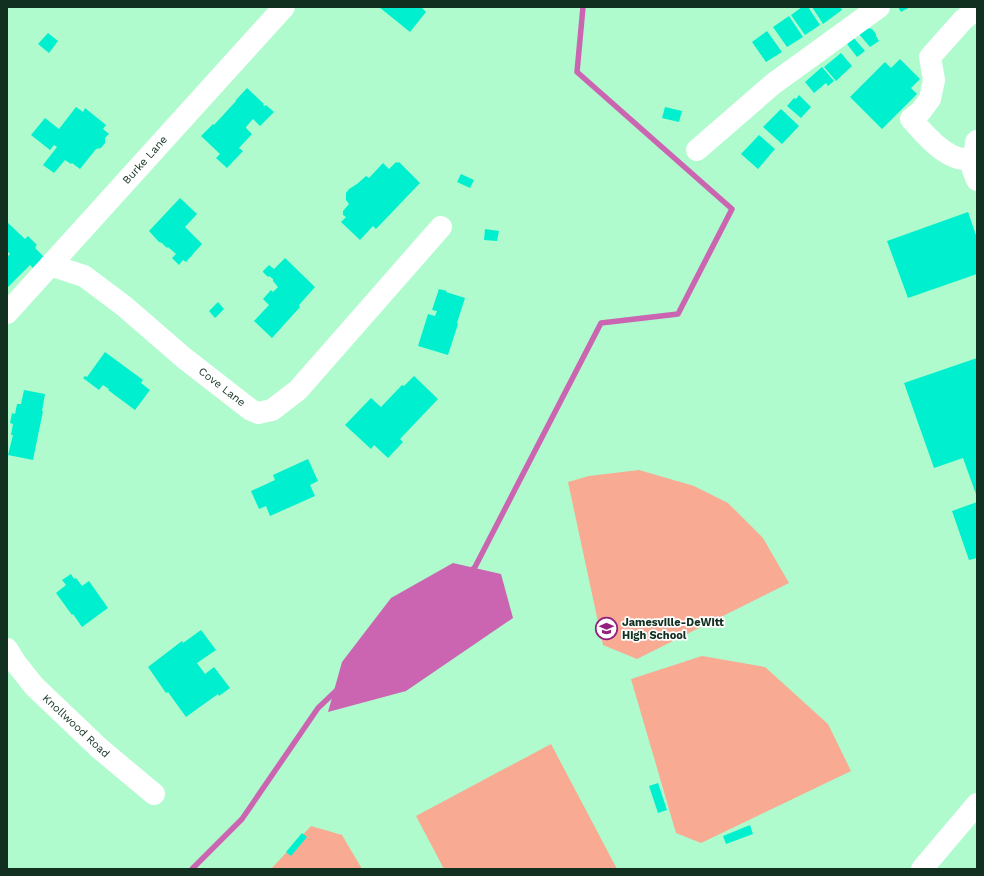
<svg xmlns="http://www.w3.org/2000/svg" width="984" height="876" font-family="'Work Sans',sans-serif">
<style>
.green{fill:#f8aa92}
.water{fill:#cb65b2}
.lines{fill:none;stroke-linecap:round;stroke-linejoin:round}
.stream{stroke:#cb65b2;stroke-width:5.5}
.building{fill:#00f0cf}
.minor{stroke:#fff;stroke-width:22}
.labels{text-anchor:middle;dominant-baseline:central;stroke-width:3.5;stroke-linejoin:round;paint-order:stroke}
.street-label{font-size:11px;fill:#11301f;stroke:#fff}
.poi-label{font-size:11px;font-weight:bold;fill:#11301f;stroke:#fff;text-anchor:start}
</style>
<rect width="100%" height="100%" fill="#affbce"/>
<path class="green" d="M639 470 694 486 728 503 763 538 789 583 637 659 603 645 568 482 589 476Z
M702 656 765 667 828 724 851 771 701 843 676 833 631 679Z
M551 744 617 869H444L416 816Z
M311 826 342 835 362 869H271Z"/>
<path class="water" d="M453 563 501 574 513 618 406 691 328 712 342 662 391 598Z"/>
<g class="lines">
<path class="stream" d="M469 573 475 567 601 323 678 314 732 209 577 72 583 7
M192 869 242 819 318 708 337 690"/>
</g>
<path class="building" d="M379 7H421L426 12 410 32Z
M802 7H808L820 25 805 35 791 15Z
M812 7H840L842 10 823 24Z
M898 7H910L901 12Z
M789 16 803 37 787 47 773 27Z
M867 26 868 28 872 29 876 34V36L879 41 870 47 858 33Z
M767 31 782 52 766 62 752 42Z
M48 33 58 41 49 53 38 44Z
M854 38 865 51 857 57 847 44Z
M841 53 852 66 836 81 824 67Z
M900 59 920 79 911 88 917 94 882 129 850 97 885 62 891 68Z
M822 67 834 81 828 86 826 83 814 93 805 82Z
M247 88 264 104 263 105 265 106 266 105 274 112 260 126 253 119 246 127V128L252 134 239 148 243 151 227 168 216 158 220 154 201 136 213 124 214 125 236 101V100Z
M799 95 811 107 801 118 787 106 794 98 796 99Z
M76 107 83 112 85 108 106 125 103 129 109 134 105 138V143L101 148 96 149 80 169 72 163 71 164 65 160 54 173 43 165 57 147 54 145 50 150 31 135 45 118 59 129Z
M665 107 682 111 679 122 662 118Z
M781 109 799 126 782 144 763 127Z
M759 135 775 149 758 169 741 154Z
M396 162 398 163 399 162 420 183 376 229 373 226 360 240 341 222 346 217 343 215V211L349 204 346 200V193L349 189 357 184 366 176 369 178 383 163 389 169Z
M461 174 474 180 470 188 457 182Z
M180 198 197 214 185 227 202 244 186 262 183 260 179 265 172 258 176 254 168 247 167 248 162 243 159 242 149 231Z
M968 212 977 238V274L908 298 887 241Z
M7 222 25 239 28 236 37 245 35 247 36 248H35L44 257 33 268 30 265 7 288V257L10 254 7 251Z
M485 229 499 231 497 241 484 240Z
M285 258 315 287 299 305 300 307 272 338 254 321 269 305 263 299 271 290 273 292 278 287 273 281V279L269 276 268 277 263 272V271L269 265 274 269Z
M439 289 447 291 446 292 465 298 457 323 458 324 448 355 418 346 428 314 435 316 437 311 432 310Z
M218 302 224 309 215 318 209 311Z
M105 352 143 380 141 383 150 390 135 410 108 390 109 389 103 385 99 390 83 378 85 376 87 377Z
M977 358V497L963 458 934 468 904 383Z
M414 376 438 399 400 439 403 442 388 458 374 445 371 449 345 425 371 398 381 407 402 385 404 386Z
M24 390 45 394 42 411H43L33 460 8 455 13 435H11L13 424 10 423 12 413 15 414 17 404H21Z
M308 459 318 481 310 485 315 496 270 516 266 506 259 509 251 491 275 480 273 475Z
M977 502V558L969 560 952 511Z
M71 574 74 579 76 578 82 586 89 581 108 608 82 627 73 614 72 615 56 593 66 585 62 580Z
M201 630 216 650 197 663 205 674 214 667 230 688 219 696 218 694 186 717 168 692 166 693 148 667 182 641 183 643Z
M658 783 667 810 658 813 649 786Z
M750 825 753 834 726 844 723 836Z
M302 833 307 837 291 856 286 852Z"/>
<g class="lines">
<path class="minor" d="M977 141 976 142 973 170 977 180
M697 150 773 84 879 7
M974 160C968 160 963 159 958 158 939 152 924 133 911 119L921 111 930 99 934 80 930 57 963 20 977 8
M50 265 84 276 124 306 184 358 251 410 258 413 272 410 298 390 441 227
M7 313 284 7
M7 649 15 662 34 686 99 748 154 794
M922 869 977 804"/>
</g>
<defs>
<symbol id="school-ring" viewBox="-11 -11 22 22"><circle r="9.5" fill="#fff" stroke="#941f7d" stroke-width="1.5"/><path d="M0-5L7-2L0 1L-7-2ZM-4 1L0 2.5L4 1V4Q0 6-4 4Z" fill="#941f7d"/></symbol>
</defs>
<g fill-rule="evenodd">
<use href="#school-ring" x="594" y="616" width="25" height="25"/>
</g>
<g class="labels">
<g class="street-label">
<text transform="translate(145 160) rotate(-48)">Burke Lane</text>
<text transform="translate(222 387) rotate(38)">Cove Lane</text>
<text transform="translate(76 726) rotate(43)">Knollwood Road</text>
</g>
<g class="poi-label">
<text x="622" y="622">Jamesville-DeWitt<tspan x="622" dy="13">High School</tspan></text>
</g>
</g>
<rect width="984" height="876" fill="none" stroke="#11301f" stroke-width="16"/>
</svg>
